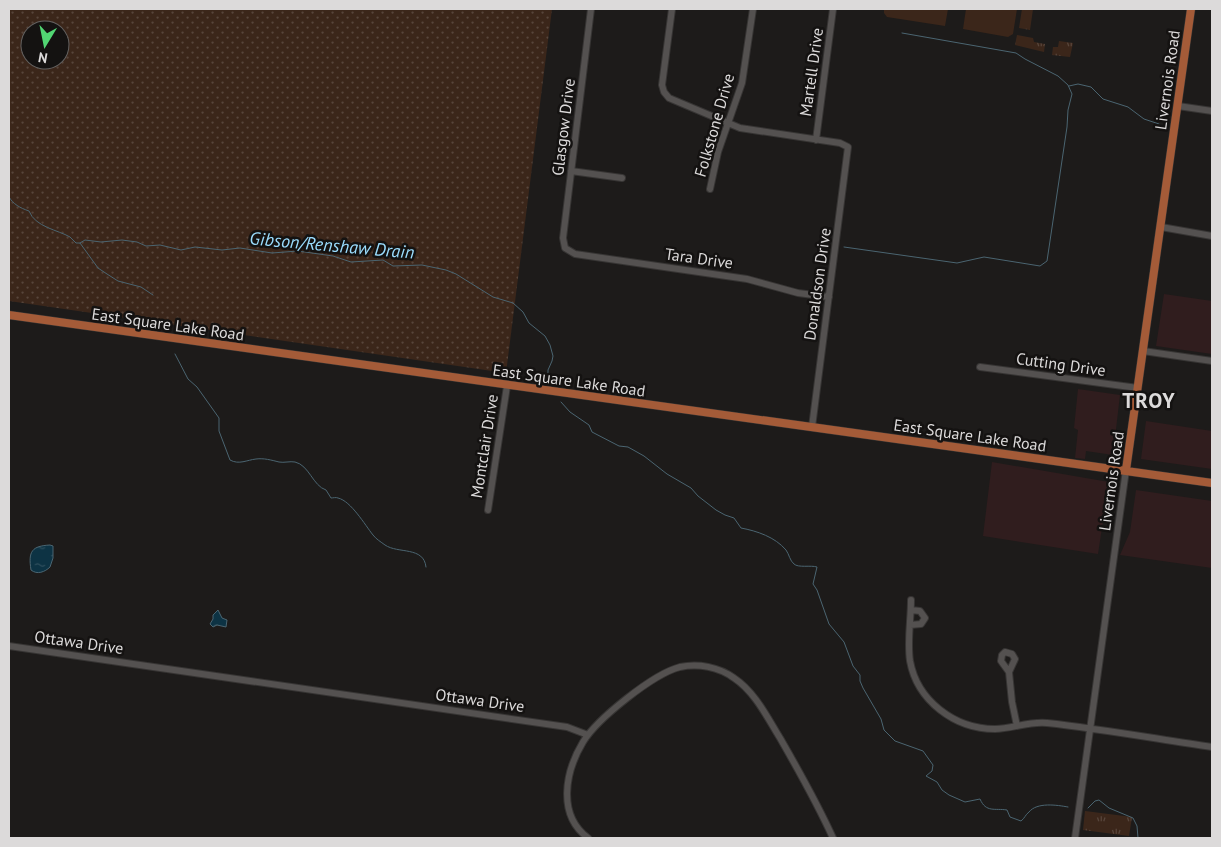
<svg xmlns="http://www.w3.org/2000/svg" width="1221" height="847" font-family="'PT Sans',sans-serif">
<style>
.commercial{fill:#301d1e}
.grass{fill:url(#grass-dots);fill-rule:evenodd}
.park{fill:url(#park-tufts)}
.garden{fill:#3b261a}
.water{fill:url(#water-ripples);stroke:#4b6571}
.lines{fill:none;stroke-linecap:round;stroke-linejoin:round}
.stream{stroke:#4b6571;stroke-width:1}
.minor-casing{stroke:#373534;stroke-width:8}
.major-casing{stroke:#373534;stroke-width:9}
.minor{stroke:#545150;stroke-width:6}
.major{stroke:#a45b38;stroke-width:8}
.labels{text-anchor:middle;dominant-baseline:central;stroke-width:5;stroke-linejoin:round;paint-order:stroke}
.street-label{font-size:16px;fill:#dcdada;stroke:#141211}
.water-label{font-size:18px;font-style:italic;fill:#9adcfd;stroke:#141211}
.district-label{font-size:21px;font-weight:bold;letter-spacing:1px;fill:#dcdada;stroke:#141211}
</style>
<defs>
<pattern id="grass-dots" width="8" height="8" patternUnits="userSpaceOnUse" patternTransform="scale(1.25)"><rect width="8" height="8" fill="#3b261a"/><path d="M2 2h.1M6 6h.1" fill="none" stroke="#57453b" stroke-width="1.8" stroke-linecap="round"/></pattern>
<pattern id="park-tufts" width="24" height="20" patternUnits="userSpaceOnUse" patternTransform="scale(1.25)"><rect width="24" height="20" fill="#3b261a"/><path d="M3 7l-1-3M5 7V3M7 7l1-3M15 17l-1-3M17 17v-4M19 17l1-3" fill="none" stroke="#57453b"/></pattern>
<pattern id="water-ripples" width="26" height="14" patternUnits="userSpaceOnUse" patternTransform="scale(1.25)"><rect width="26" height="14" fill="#0d3344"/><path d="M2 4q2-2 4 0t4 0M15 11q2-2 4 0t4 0" fill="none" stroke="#30505e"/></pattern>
</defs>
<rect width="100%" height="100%" fill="#1d1b1a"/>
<path class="commercial" d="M1164 294 1212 301V354L1156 346Z
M1078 389 1120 395 1113 455 1086 451 1085 459 1075 458 1078 430 1074 428Z
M1146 421 1212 431V469L1141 459Z
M992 462 1109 482 1098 554 983 536Z
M1136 490 1212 501V568L1120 555 1130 532Z"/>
<path class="grass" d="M9 9H552L506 373 9 301ZM30 30H60V60H30Z"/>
<path class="park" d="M1022 9H1033L1030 30 1019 28Z
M1017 35 1033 38 1034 42 1045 44 1044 52 1015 45Z
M1059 41 1073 43 1070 57 1052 55 1053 47H1058Z
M1085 811 1132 817 1129 836 1083 830Z"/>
<path class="garden" d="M884 9H948L945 26 887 17 884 13Z
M966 9H1017L1013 34 1008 37 963 29Z"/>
<path class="water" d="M50 545 53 546V558L50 567C45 572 37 575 31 570 28 551 32 546 50 545Z
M218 610 222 618 227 620 226 627 217 625 213 627 210 624 213 619V615Z"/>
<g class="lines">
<path class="stream" d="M1069 86 1078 84 1091 87 1103 99 1128 107 1144 119 1159 124
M9 197C13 204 20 208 29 211 35 227 58 230 70 237 72 239 74 241 76 243H80L98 268 107 274 118 281 141 287 153 295
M80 243 85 240 101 242 122 240 137 242 146 246 160 245 181 250 195 247 222 250 240 248 272 253 298 251 333 256 351 262 383 260 393 266 422 265 446 270 456 274 493 297 513 303 523 312 529 323 545 336 550 345 553 356 552 361 548 370V382
M844 247 957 263 984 257 1040 266 1047 261 1067 127 1068 110 1072 94 1068 85 1058 76 1025 59 1016 53 902 33
M175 354 188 379 197 387 219 418V431L230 460C239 465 247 460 256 459 264 458 271 460 279 462 284 463 290 461 295 462 309 465 313 486 326 490L331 498C333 498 336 497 338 498 351 501 365 525 373 535 376 539 381 542 385 545 398 554 424 546 426 567
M561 402 570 412 589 425 592 432 619 446 628 447 644 456 667 474 691 488 698 496 716 510 725 515 734 518 741 528C757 531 775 537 786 550 789 554 790 561 794 564 798 568 811 565 817 567L813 584 817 590 829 624 844 642 853 666 860 675V681L863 688 881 719 884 730 895 741 923 751 933 765 932 771 926 776 937 782 942 790 949 795 965 802 980 799C986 813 995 808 1007 810L1010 817 1021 821C1025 818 1025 815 1029 812 1037 802 1057 805 1068 807
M1088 808 1095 801 1099 800 1109 808 1133 818 1137 826 1138 838"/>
<defs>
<path id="minor" d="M591 9 563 238 565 248 575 254 747 279 798 293 829 297
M672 9 662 85 664 92 669 98 740 128 840 143 848 147 812 427
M1178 106 1212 111
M816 140 833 9
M571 171 622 178
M710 189 718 152 742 83 753 9
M1161 227 1212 236
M1143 351 1212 361
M980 367 1138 388
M488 510 507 386
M911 600C911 620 907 641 910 661 917 700 954 729 995 729 1012 729 1029 721 1047 723 1102 729 1157 739 1212 747
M910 625 921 624 925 618 920 611 911 610
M9 646 567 727 588 735
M1009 672 1001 661 1002 655 1005 652 1012 654 1015 659 1009 672 1012 702 1017 726
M588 838C557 815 565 772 583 742 597 719 653 674 680 667 698 663 719 667 734 678 755 692 767 717 780 738 799 771 817 803 833 838
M1075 838 1126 470"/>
<path id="major" d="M9 315 1212 483
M1126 470 1191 9"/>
</defs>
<use href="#minor" class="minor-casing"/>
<use href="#major" class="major-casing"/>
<use href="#minor" class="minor"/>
<use href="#major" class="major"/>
</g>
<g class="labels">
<g class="street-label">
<text transform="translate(811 72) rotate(-82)">Martell Drive</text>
<text transform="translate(1167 80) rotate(-82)">Livernois Road</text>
<text transform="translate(714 125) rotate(-74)">Folkstone Drive</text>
<text transform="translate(563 127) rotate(-83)">Glasgow Drive</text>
<text transform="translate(699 258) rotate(8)">Tara Drive</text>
<text transform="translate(817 284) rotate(-82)">Donaldson Drive</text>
<text transform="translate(168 324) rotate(8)">East Square Lake Road</text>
<text transform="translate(1061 364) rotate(8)">Cutting Drive</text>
<text transform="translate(569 380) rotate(8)">East Square Lake Road</text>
<text transform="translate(970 435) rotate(8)">East Square Lake Road</text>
<text transform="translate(484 446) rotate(-81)">Montclair Drive</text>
<text transform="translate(1111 481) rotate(-82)">Livernois Road</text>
<text transform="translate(79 642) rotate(8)">Ottawa Drive</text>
<text transform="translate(480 700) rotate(8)">Ottawa Drive</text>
</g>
<g class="water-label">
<text transform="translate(332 245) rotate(5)">Gibson/Renshaw Drain</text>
</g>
<g class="district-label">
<text x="1149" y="400">TROY</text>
</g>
</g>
<rect width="1221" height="847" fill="none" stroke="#dcdada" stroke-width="20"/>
<g transform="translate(45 45) rotate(190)"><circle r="24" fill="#141211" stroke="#646261"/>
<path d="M0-4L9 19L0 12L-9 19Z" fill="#52d673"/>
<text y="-8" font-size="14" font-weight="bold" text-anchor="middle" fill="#dcdada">N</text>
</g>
</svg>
